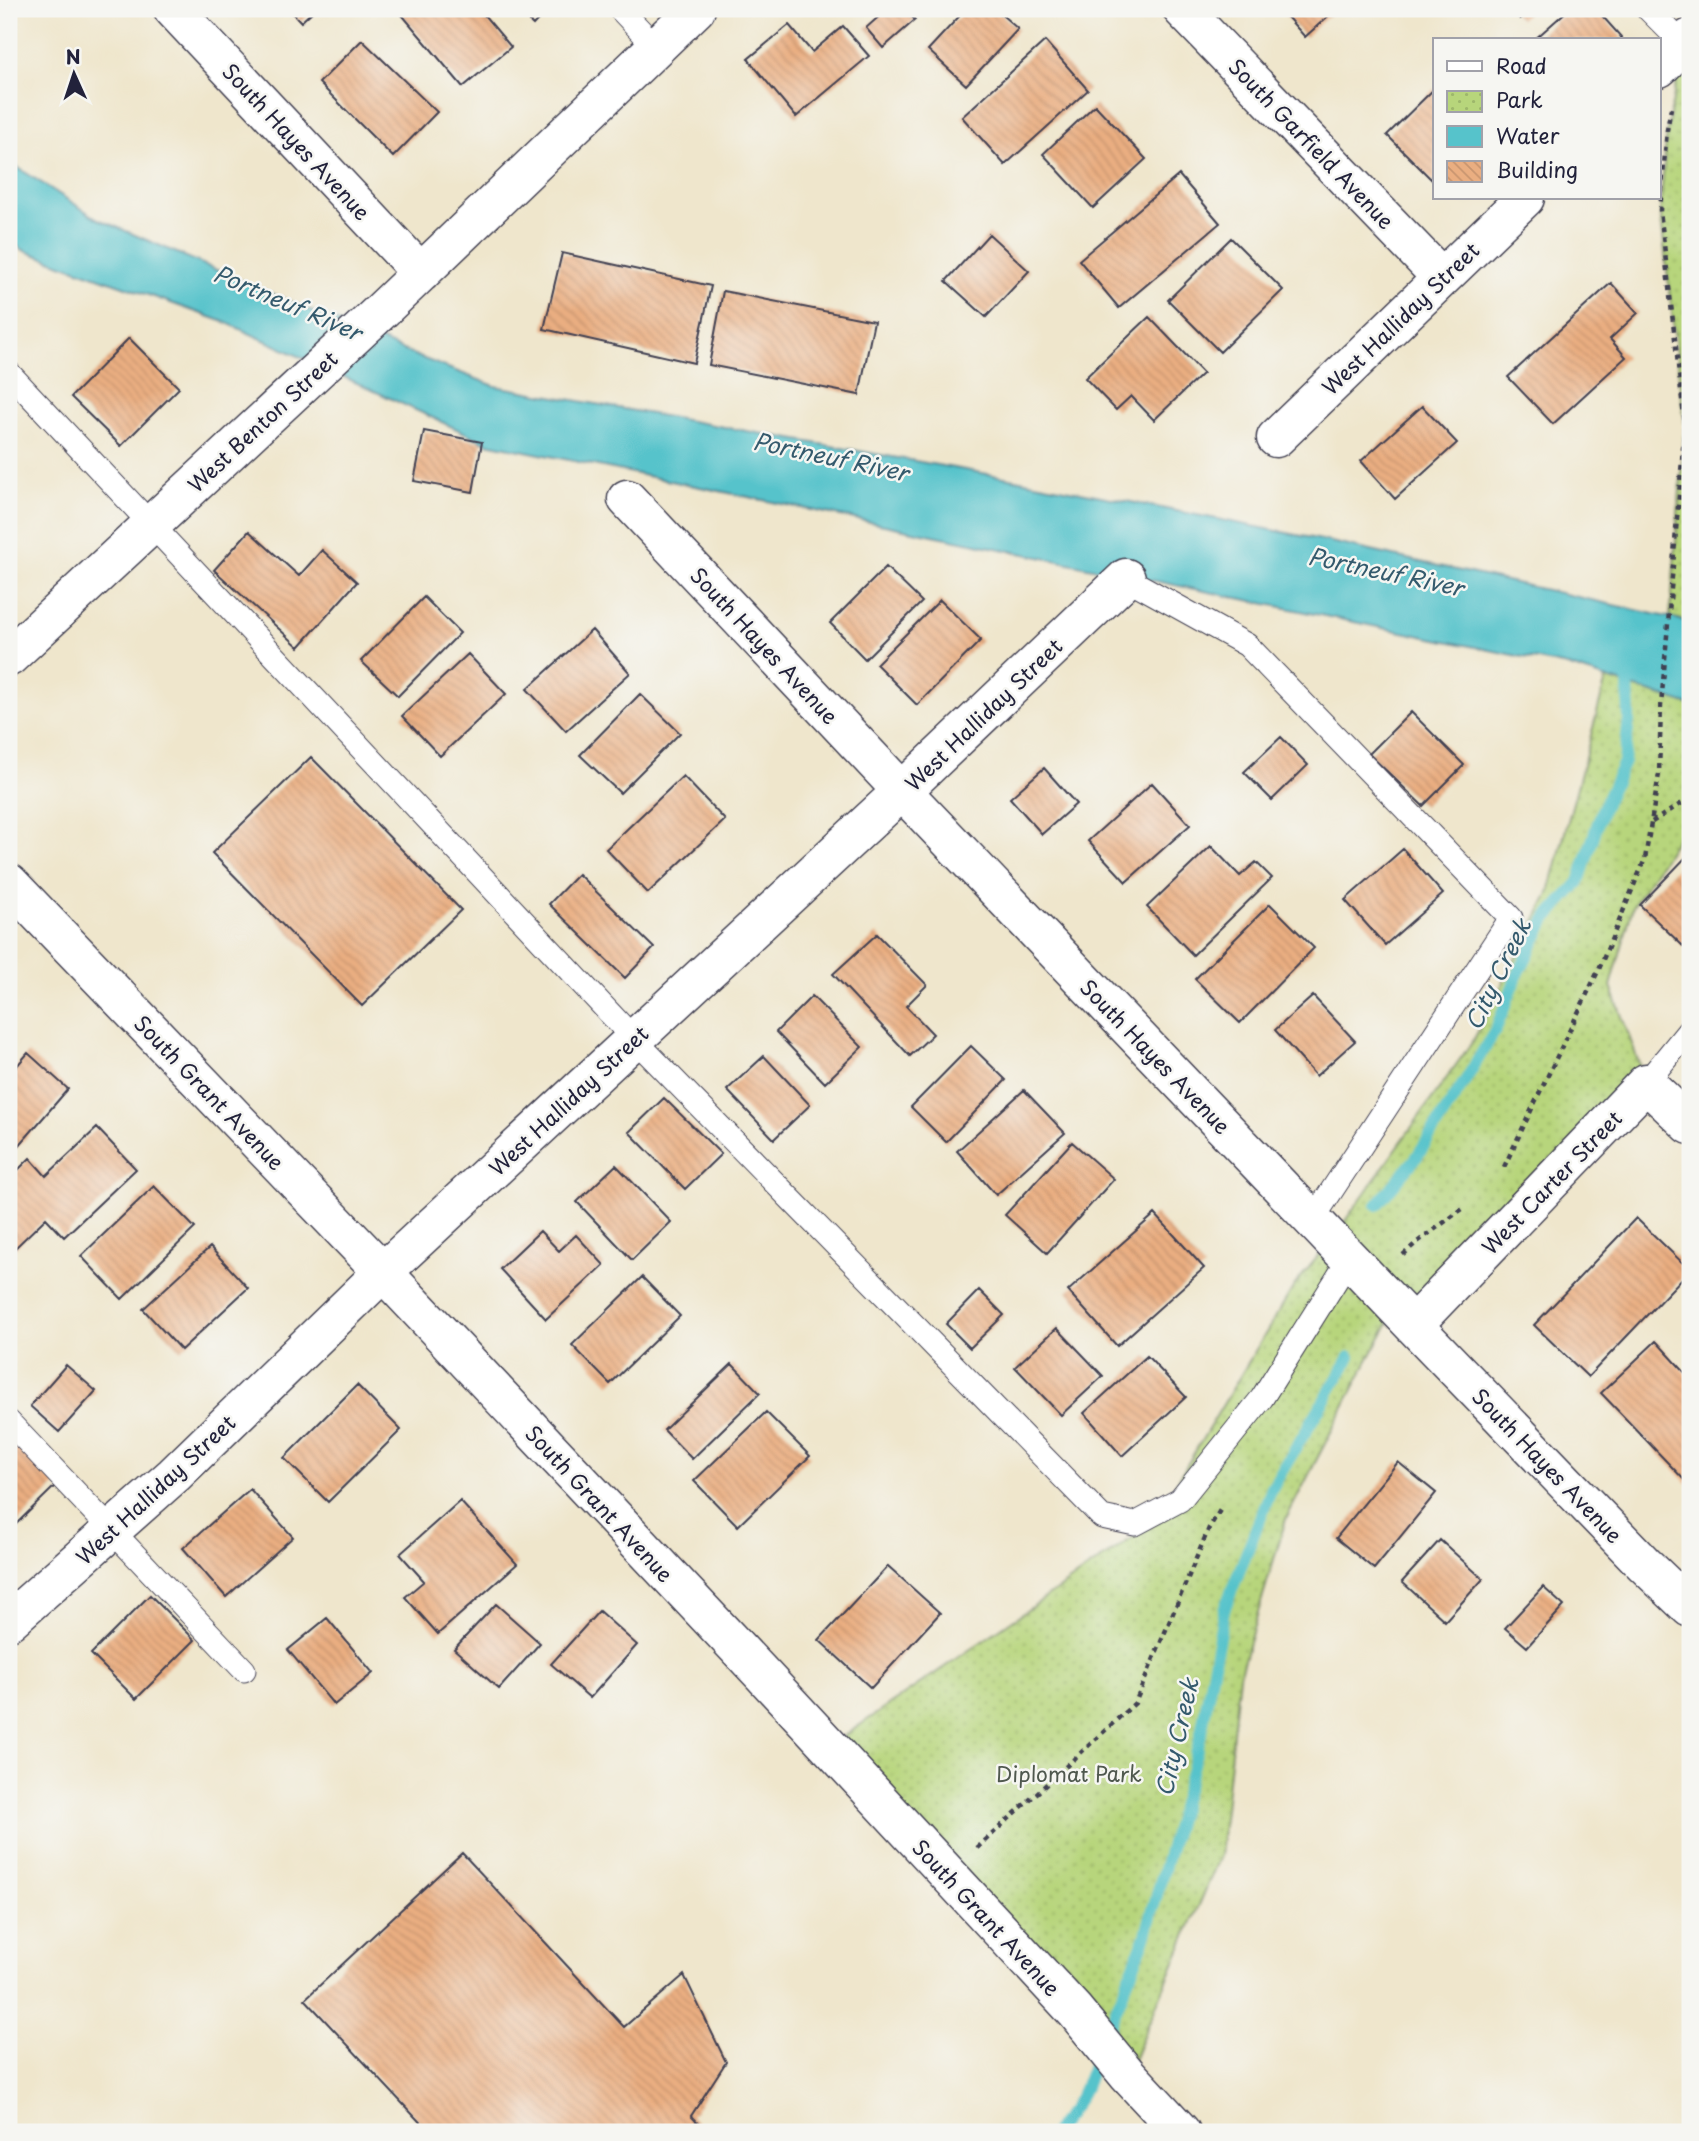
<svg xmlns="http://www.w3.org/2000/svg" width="1699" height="2141" font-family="'Playpen Sans',sans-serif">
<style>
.park{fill:url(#park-dots);stroke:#6c7c5b;stroke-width:2}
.water{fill:#56c3cb;stroke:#3c7283;stroke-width:2}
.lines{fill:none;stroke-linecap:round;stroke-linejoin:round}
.stream{stroke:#56c3cb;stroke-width:12}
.building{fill:url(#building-back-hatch)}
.service-casing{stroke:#413f51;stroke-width:25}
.minor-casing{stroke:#413f51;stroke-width:41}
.tertiary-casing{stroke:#413f51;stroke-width:41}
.path{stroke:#413f51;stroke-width:4.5;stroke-dasharray:5 5;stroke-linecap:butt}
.service{stroke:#fff;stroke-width:23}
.minor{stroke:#fff;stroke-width:38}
.tertiary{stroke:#fff;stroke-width:38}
.labels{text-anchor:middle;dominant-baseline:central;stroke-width:5;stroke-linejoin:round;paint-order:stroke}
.street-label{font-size:21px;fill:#22223b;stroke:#f6f6f2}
.park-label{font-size:21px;fill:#4f584e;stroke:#f6f6f2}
.water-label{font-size:23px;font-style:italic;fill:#345a6d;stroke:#f6f6f2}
</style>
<defs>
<pattern id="park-dots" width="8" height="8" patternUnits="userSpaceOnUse" patternTransform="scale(1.75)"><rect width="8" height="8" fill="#b7d57b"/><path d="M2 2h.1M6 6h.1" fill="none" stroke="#9db76b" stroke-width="1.8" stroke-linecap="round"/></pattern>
<pattern id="building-back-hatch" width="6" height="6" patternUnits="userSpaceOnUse" patternTransform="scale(1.75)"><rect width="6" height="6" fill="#eaae81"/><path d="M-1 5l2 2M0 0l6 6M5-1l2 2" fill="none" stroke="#c89570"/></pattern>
</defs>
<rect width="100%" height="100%" fill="#f6f6f2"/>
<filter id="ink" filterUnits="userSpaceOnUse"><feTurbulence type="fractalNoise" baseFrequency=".0143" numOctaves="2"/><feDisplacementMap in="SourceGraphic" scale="14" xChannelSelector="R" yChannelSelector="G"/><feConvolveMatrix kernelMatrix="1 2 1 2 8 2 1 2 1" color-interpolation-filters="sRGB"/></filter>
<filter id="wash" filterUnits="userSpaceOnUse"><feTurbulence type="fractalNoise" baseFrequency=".00686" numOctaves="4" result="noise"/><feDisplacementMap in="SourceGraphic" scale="28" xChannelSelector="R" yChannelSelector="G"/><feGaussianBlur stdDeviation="1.57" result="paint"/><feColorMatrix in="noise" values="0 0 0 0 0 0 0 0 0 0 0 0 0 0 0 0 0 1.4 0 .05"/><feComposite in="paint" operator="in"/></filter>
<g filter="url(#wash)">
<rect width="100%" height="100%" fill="#efe6cc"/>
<path class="park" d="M1684 44 1690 51V622L1670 617 1685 425 1660 210 1667 130Z
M1606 679 1690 704V818L1633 906 1611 986 1646 1083 1413 1325 1397 1308 1367 1362 1286 1519 1239 1676 1220 1856 1127 2074 828 1747 1151 1525 1294 1286 1332 1239 1473 1041 1548 896Z"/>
<path class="water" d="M9 162 98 219 419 357 495 386 1010 478 1322 540 1690 622V705L1567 666 487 443 227 323 25 251 9 240Z"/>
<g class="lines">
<path class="stream" d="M1377 1205 1416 1158 1465 1081 1495 1031 1517 976 1546 919 1579 882 1602 810 1624 762 1629 720 1628 672
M1055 2132 1081 2096 1145 1938 1200 1739 1224 1610 1272 1488 1350 1357"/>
</g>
<g id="blocks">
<path class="building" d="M289 9H315L301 22Z
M400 9H479L511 47 463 87 398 10Z
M516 9H548L533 25Z
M881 9H905L915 20 883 48 866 28 884 12Z
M966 9H995L1018 29 966 85 928 50Z
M1280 9H1336L1305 37Z
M1510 9H1532L1520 19Z
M1569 9H1596L1622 38 1619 40H1534Z
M789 25 812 52 843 26 869 56 796 117 748 59Z
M362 40 437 112 393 157 319 83Z
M1045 41 1088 90 1005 165 962 117Z
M1435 88V183L1387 135Z
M1095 105 1146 159 1093 208 1043 154Z
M1179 175 1220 223 1119 308 1079 260Z
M989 234 1029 271 986 317 946 281Z
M1231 238 1283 290 1220 352 1168 300Z
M562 253 711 286 694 363 544 329Z
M1611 283 1638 313 1610 339 1626 357 1553 424 1508 377Z
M723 291 874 321 859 395 709 365Z
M1149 317 1203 373 1154 420 1131 396 1116 410 1085 378Z
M129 338 179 388 121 446 71 397Z
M1422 406 1457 443 1395 499 1361 461Z
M424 431 482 442 473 492 414 481Z
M249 531 299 576 322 550 357 582 299 647 214 570Z
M886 567 922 602 865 659 830 623Z
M424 597 460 633 398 696 361 661Z
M940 600 981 640 917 705 876 664Z
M592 630 630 673 566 731 527 689Z
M468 654 506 694 440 756 402 716Z
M640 694 680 733 620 793 580 755Z
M1411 712 1464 765 1423 806 1369 754Z
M1281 737 1308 765 1272 800 1244 772Z
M311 757 461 910 362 1006 212 853Z
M1044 768 1076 804 1042 834 1010 798Z
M683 776 725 820 648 893 606 849Z
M1152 783 1190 825 1126 882 1088 841Z
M1211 846 1240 876 1256 862 1272 878 1193 955 1147 907Z
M1403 849 1443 894 1385 945 1345 900Z
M1690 853V939L1683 946 1640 905Z
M578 874 654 948 625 978 549 904Z
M1270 904 1314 948 1240 1023 1195 979Z
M877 934 927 985 906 1006 933 1034 910 1056 833 974Z
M812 996 862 1047 825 1083 776 1032Z
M1313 996 1355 1041 1316 1076 1275 1030Z
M971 1046 1006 1080 946 1142 911 1107Z
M28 1053 68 1089 17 1148 9 1141V1075Z
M764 1056 810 1105 774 1139 727 1090Z
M1024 1090 1065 1133 996 1195 957 1151Z
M664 1098 721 1154 685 1189 629 1132Z
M97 1128 136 1169 64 1237 46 1218 12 1251 9 1247V1179L30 1158 46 1176Z
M1072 1142 1114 1179 1047 1253 1005 1215Z
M616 1165 671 1222 632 1260 577 1202Z
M154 1186 195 1228 122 1299 81 1256Z
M1155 1214 1204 1268 1117 1346 1068 1291Z
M1636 1218 1690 1270 1588 1377 1534 1325Z
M540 1231 559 1251 576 1235 604 1265 546 1319 500 1269Z
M210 1247 248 1288 181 1350 143 1309Z
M642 1277 680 1316 610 1384 572 1345Z
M979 1290 1004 1315 970 1348 946 1324Z
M1057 1328 1103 1376 1061 1415 1015 1367Z
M1656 1341 1690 1378V1486L1601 1393Z
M1147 1356 1186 1397 1122 1456 1084 1413Z
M732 1364 760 1393 692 1459 664 1430Z
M66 1365 96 1391 59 1432 30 1406Z
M357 1385 401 1430 328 1502 284 1458Z
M766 1412 810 1456 738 1526 694 1481Z
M9 1438 56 1485 9 1531Z
M1398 1462 1436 1493 1374 1569 1336 1538Z
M250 1489 293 1537 226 1597 183 1548Z
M460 1501 517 1564 438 1634 405 1597 424 1581 400 1554Z
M1440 1540 1483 1579 1445 1621 1402 1582Z
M888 1566 940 1613 871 1688 819 1640Z
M1543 1587 1564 1606 1527 1647 1505 1628Z
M150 1595 195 1640 136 1699 91 1654Z
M496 1604 540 1643 499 1689 454 1649Z
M599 1611 637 1645 590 1698 551 1664Z
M327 1618 373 1673 334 1705 288 1650Z
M462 1853 624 2027 684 1975 726 2062 691 2116 706 2132H429L305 1999Z"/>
</g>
</g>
<g filter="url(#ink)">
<use href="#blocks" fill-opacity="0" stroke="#413f51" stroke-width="2"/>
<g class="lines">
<defs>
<path id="service" d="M620 9 656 47
M1648 9 1690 51
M9 373 634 1039 1102 1517 1135 1524 1180 1500 1262 1398 1350 1258
M1126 578 1247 645 1511 918 1313 1219
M1646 1083 1690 1029
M9 1422 244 1670"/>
<path id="minor" d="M1182 9 1442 278
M1659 68 1690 38
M1276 438 1525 198
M627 499 902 791 1413 1325 1644 1564 1690 1608
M1413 1325 1646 1083 1690 1125
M9 1621 174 1475 383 1272 902 791 1126 578"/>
<path id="tertiary" d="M173 9 421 273
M9 657 380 312 696 9
M9 883 383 1272 762 1674 1075 2011 1127 2074 1181 2132"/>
</defs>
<use href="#service" class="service-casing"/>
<use href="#minor" class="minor-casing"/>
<use href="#tertiary" class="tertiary-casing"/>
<path class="path" d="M1652 822 1690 798
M1504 1167 1599 969 1645 859 1651 823 1659 774 1661 706 1685 425 1660 210 1667 130 1671 108
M1403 1255 1416 1243 1465 1207
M977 1848 1135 1703 1209 1528 1222 1507"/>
<use href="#service" class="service"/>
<use href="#minor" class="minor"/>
<use href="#tertiary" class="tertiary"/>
</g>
</g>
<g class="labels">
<g class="street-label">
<text transform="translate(297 141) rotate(47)">South Hayes Avenue</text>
<text transform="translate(1312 143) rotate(46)">South Garfield Avenue</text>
<text transform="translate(1400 318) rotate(-44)">West Halliday Street</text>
<text transform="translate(262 421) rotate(-43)">West Benton Street</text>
<text transform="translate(765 645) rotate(47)">South Hayes Avenue</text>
<text transform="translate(983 714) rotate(-44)">West Halliday Street</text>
<text transform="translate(1156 1056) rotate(46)">South Hayes Avenue</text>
<text transform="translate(210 1092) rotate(46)">South Grant Avenue</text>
<text transform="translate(568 1100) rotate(-43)">West Halliday Street</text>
<text transform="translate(1551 1182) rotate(-46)">West Carter Street</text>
<text transform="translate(1548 1465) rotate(46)">South Hayes Avenue</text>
<text transform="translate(155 1489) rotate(-43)">West Halliday Street</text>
<text transform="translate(600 1503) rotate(47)">South Grant Avenue</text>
<text transform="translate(987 1917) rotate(47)">South Grant Avenue</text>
</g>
<g class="park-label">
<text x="1069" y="1773">Diplomat Park</text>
</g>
<g class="water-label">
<text transform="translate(288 302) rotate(23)">Portneuf River</text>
<text transform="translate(831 456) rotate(12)">Portneuf River</text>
<text transform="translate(1386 571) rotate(12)">Portneuf River</text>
<text transform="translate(1497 974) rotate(-64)">City Creek</text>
<text transform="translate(1176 1737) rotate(-77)">City Creek</text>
</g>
</g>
<rect width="1699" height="2141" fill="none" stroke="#f6f6f2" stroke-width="35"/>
<rect x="1433" y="38" width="228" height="161" fill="#f6f6f2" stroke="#a1a1a9" stroke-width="2"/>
<rect x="1447" y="61" width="35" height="10" fill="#ffffff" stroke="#a1a1a9" stroke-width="2"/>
<text x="1496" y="74" font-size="21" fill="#22223b">Road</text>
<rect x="1447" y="91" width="35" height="21" fill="url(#park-dots)" stroke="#a1a1a9" stroke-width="2"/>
<text x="1496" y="108" font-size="21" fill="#22223b">Park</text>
<rect x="1447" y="126" width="35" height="21" fill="#56c3cb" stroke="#a1a1a9" stroke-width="2"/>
<text x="1496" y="144" font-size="21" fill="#22223b">Water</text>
<rect x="1447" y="161" width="35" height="21" fill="url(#building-back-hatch)" stroke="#a1a1a9" stroke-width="2"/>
<text x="1496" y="178" font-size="21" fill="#22223b">Building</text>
<g transform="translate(74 74) rotate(357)" stroke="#f6f6f2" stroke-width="5" paint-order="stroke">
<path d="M0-5L12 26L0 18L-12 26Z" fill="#22223b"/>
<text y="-10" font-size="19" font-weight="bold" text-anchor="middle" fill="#22223b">N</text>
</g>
</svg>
